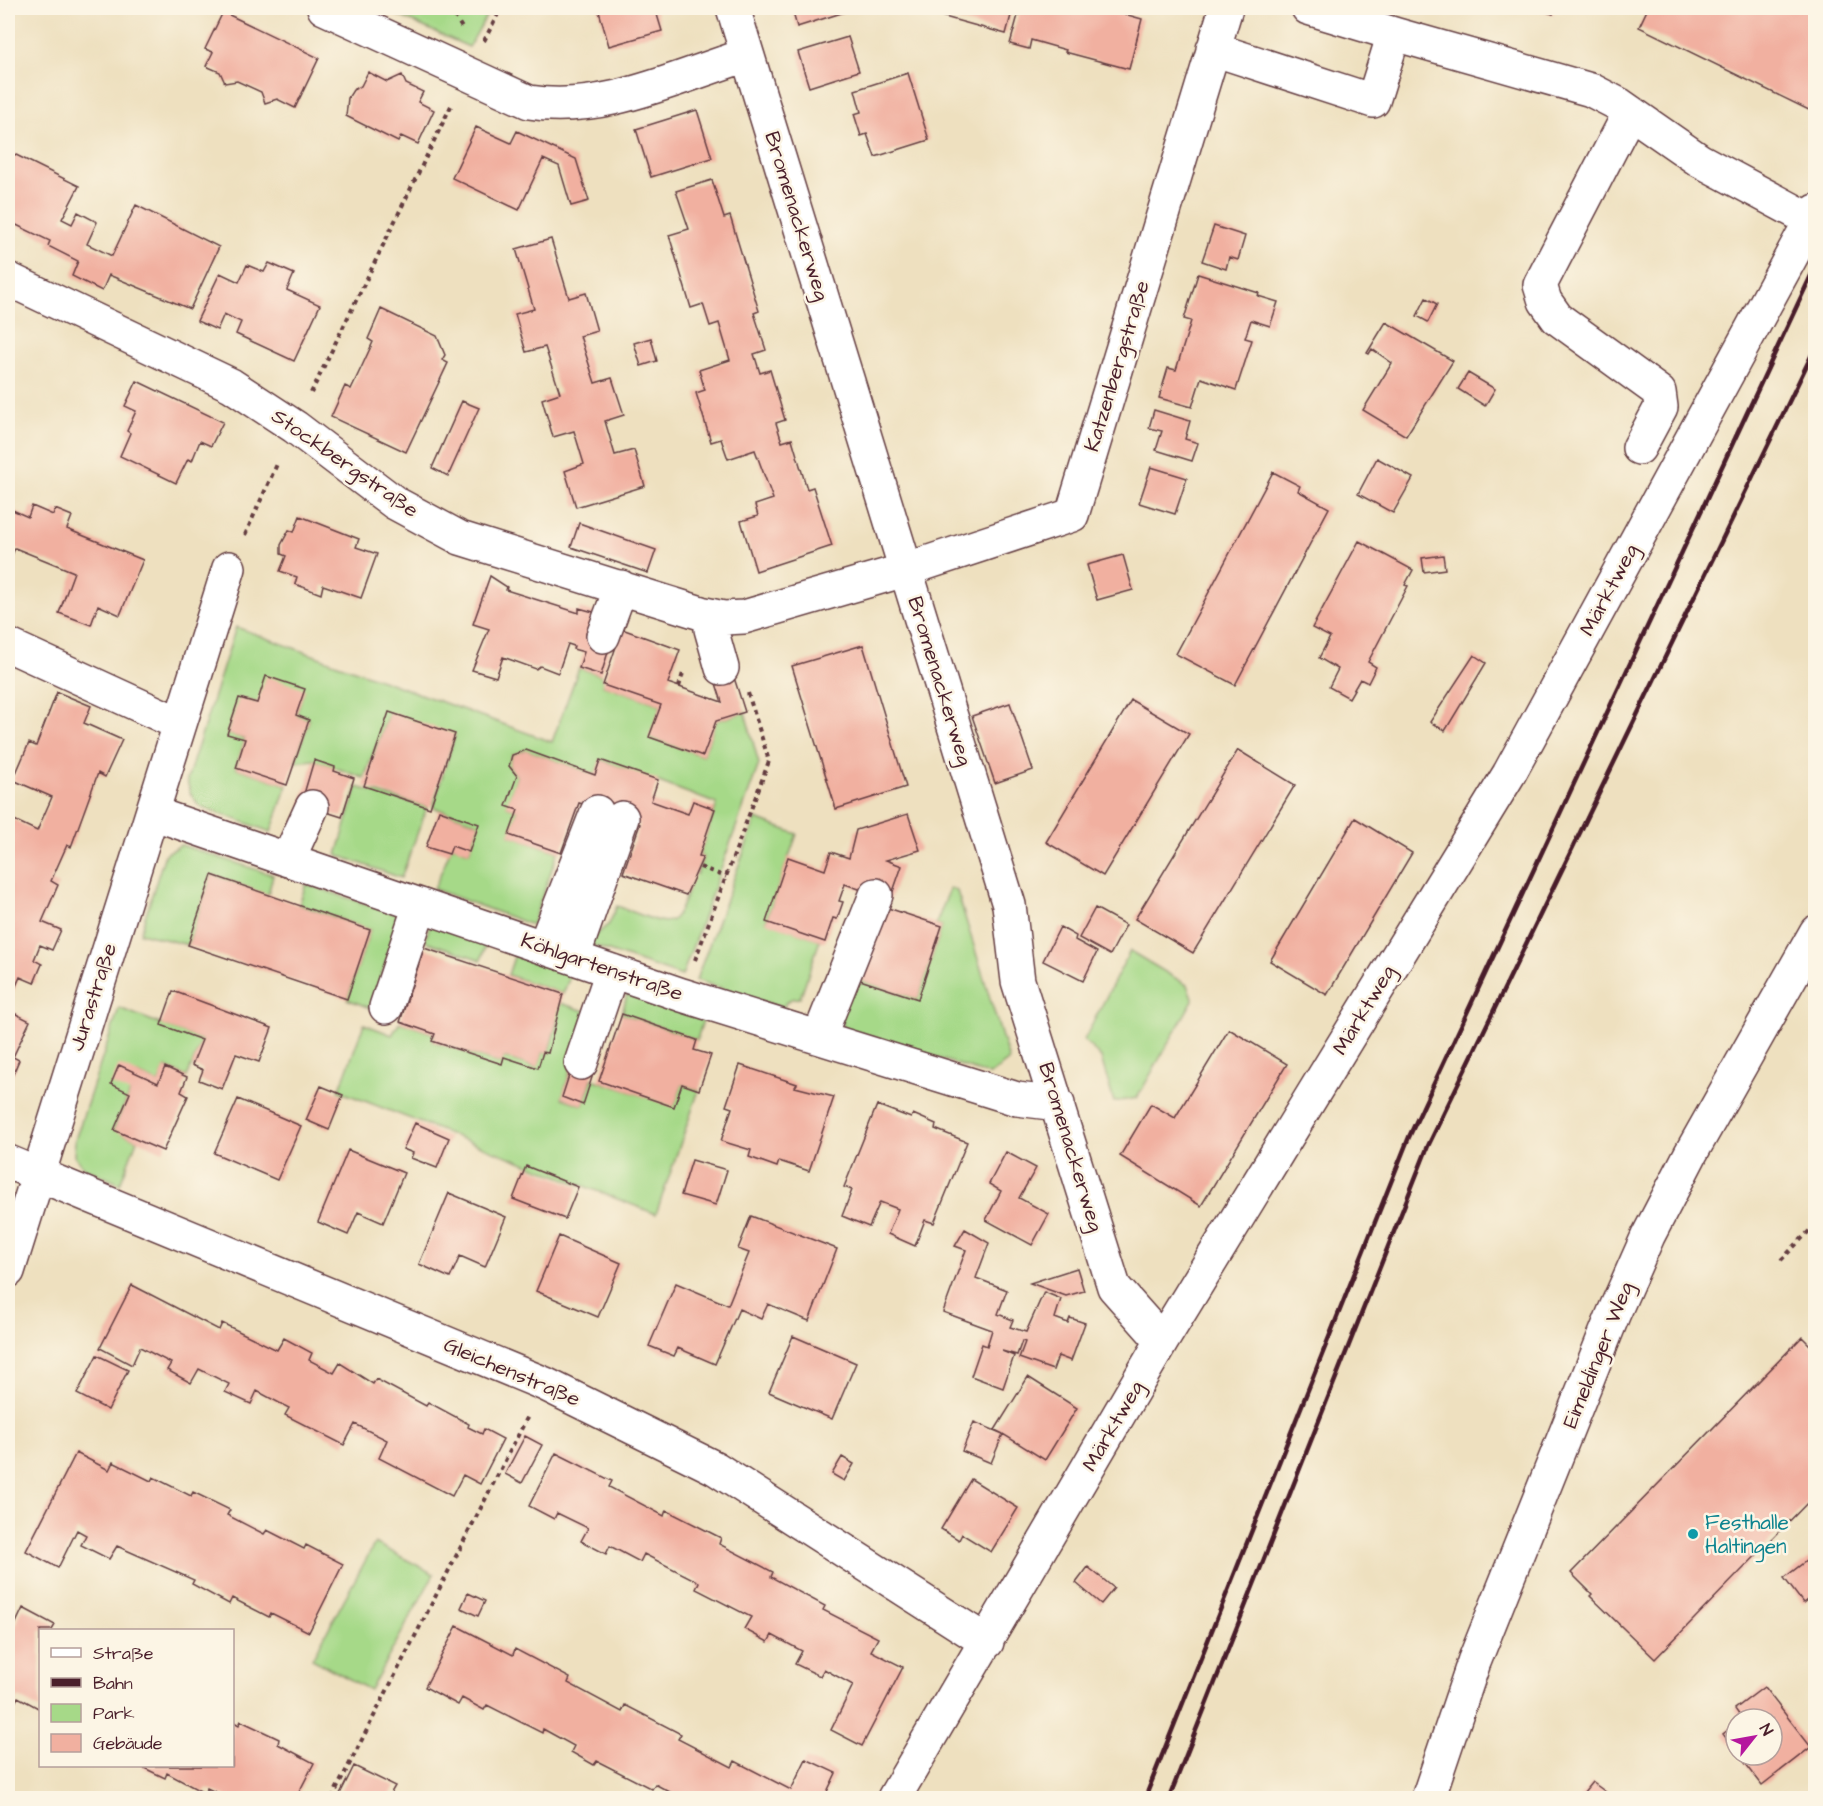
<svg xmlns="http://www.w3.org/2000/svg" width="1823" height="1806" font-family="'Architects Daughter',sans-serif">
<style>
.green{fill:#a6d988;stroke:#787c5a;stroke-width:1.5}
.building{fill:#f1b0a0}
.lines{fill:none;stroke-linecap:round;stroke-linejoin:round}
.minor-casing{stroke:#633c41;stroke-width:36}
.path{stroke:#633c41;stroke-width:4;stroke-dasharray:4.5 4.5;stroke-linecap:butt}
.minor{stroke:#fff;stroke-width:33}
.rail{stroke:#4a1f2b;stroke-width:4.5}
.culture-dot{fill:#0f9aa8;stroke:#fcf5e5;stroke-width:2}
.labels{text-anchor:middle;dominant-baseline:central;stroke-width:5;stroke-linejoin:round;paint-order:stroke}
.street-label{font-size:21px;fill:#4a1f2b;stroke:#fcf5e5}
.culture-label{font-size:21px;fill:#0d838f;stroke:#fcf5e5;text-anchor:start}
</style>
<rect width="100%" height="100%" fill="#fcf5e5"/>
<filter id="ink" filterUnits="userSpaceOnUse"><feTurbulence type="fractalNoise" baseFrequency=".0167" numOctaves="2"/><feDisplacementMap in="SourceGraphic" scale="12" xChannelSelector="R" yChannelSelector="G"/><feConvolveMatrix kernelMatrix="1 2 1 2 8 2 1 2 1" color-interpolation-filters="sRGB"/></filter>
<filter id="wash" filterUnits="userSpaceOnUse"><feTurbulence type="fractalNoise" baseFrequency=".008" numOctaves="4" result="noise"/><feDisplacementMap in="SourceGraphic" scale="24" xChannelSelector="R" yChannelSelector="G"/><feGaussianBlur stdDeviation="1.35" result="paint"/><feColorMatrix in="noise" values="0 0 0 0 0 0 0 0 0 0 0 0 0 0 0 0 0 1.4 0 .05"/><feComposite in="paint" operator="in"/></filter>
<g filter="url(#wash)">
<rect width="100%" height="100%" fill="#eee0bf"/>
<path class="green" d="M381 8H491L469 47Z
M236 627 552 742 579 668 601 675 603 685 661 705 650 737 703 756 716 721 745 712 759 764 682 976 591 945 593 937 609 924 617 906C677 928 672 935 694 873L697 874 703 857 699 856 717 804 601 760 595 775 526 750 512 755 509 766 517 776 507 806 518 810 510 835 558 852 532 925 434 889 452 846 469 852 479 824 433 807 455 735 389 713 364 778 314 760 295 762 309 720 296 715 304 690 257 703 240 698 227 734 245 739 236 768 287 785 271 832 199 806 190 793 187 780Z
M357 787 427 807 401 878 337 855Z
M756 819 797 834 766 921 820 940 800 998C791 998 786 1000 783 1008L696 980Z
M181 845 273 875 268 895 212 875 188 945 140 933 165 854Z
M306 884 402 916 370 1008 347 999 370 930 299 905Z
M950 888 957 891 1009 1060 990 1075 842 1027 843 1023 838 1011 860 980 918 999 942 926 936 924Z
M430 924 486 944 481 960 425 941Z
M1130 951 1187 985 1193 1000 1137 1098 1114 1102 1101 1058 1084 1040Z
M515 954 571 974 563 994 508 975Z
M627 994 703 1020 697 1040 622 1014Z
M560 1003 588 1012 562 1098 583 1105 592 1079 674 1106 682 1084 699 1090 656 1214 339 1091 364 1024 392 1035 400 1022 435 1034 432 1041 501 1064 504 1057 537 1068 543 1052 548 1053 558 1020 555 1019Z
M119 1008 202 1040 187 1077 166 1067 158 1083 138 1074 114 1129 137 1140 120 1184 83 1167 74 1155 75 1140Z
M375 1543 434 1574 370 1690 312 1659Z"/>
<g id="blocks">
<path class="building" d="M598 8H655L662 31 609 46Z
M782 8H850L851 10 797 27 792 9 783 12Z
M944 8H1013L1006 34 941 16Z
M1020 8H1052L1076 14 1078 8H1103L1142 19 1129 69 1065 52 1066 50 1031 40 1029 49 1010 44Z
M1534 8H1555L1553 14Z
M1648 8H1815V113L1639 27Z
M223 12 319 58 295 108 277 99 265 103 261 92 237 81 225 83 220 72 206 66 213 52 205 49Z
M848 37 859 71 809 87 798 52Z
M368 72 387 82 402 75 406 84 423 92 418 102 434 110 418 144 401 136 398 142 346 116 348 98 353 90 361 86Z
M908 73 929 140 875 157 867 134 861 136 854 114 861 112 855 90Z
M697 110 712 158 651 177 636 129Z
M476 127 511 143 517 131 576 159 589 201 571 206 559 166 543 159 519 210 452 178Z
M8 151 79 186 62 219 72 224 78 212 97 222 87 244 112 256 136 205 219 247 190 309 109 275 102 291 72 276 78 261 48 246 50 241 8 221Z
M712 180 724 218 730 216 759 311 754 313 766 350 754 354 760 373 770 370 785 420 776 423 782 442 792 439 807 489 813 487 832 546 756 571 741 521 758 516 755 505 773 499 755 450 728 459 721 439 711 442 696 393 705 390 699 370 730 360 719 323 710 326 703 304 691 308 669 235 689 229 676 191Z
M1214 226 1245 236 1238 260 1229 257 1226 269 1202 261Z
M551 239 569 298 586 293 597 331 580 336 595 383 612 378 624 415 605 421 615 455 634 450 645 486 576 507 565 471 584 464 574 431 553 437 542 399 560 393 545 347 526 352 515 314 534 309 516 249Z
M269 263 294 274 287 290 320 305 294 361 236 334 241 322 224 314 217 330 197 321 220 273 239 282 247 265 264 272Z
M1198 274 1259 293 1258 296 1278 302 1270 326 1251 320 1245 338 1252 340 1236 390 1201 378 1192 407 1159 398 1168 368 1176 370 1191 321 1184 319Z
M1426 298 1437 304 1428 322 1417 316Z
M381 309 437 336 445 355 442 360 448 363 406 452 331 417 345 386 351 389 362 366 373 342 368 339Z
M1386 322 1453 361 1406 436 1363 410 1392 363 1372 349 1369 354 1367 353Z
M651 338 657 361 641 366 634 343Z
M1468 373 1495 389 1485 406 1458 389Z
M137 381 223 422 211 446 200 441 192 461 188 459 176 483 120 456 130 433 127 431 136 411 125 406Z
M462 401 479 408 448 476 432 468Z
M1154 410 1190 421 1185 439 1198 443 1192 461 1156 450 1162 431 1149 428Z
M1377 458 1413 478 1393 513 1358 494Z
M1151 467 1187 478 1175 514 1139 503Z
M1273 472 1300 486 1298 491 1329 508 1235 685 1176 654Z
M32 506 53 515 55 509 72 516 67 529 143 560 120 615 98 605 91 625 59 613 74 572 15 548 8 565V508L28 517Z
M300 516 359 539 356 547 377 554 361 598 323 585 321 594 295 584 297 577 280 571 286 556 281 554V545L289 530 294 532Z
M579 523 656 550 648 573 571 547Z
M1359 541 1413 570 1405 585 1408 586 1368 662 1376 667 1368 683 1360 679 1349 698 1329 687 1338 669 1319 658 1330 637 1312 628Z
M1123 555 1133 590 1097 600 1087 565Z
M1443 555 1445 569 1424 572 1422 558Z
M490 576 507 587 506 590 579 613V608L597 613 612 639 601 675 579 668 584 652 573 649 574 646 568 644 558 673 540 666 536 669 503 657 496 677 472 670 489 629 473 624Z
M622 629 680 650 668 683 722 702 712 671 730 665 745 712 716 721 703 756 649 737 661 705 603 685Z
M863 645 906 787 836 809 792 666Z
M1474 655 1486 663 1445 731 1430 722Z
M266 676 305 689 296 715 309 720 287 785 236 768 245 739 227 734 239 698 257 703Z
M57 692 91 706 84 723 122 740 105 777 98 773 71 847 67 845 51 881 58 885 42 922 61 930 52 950 40 945 34 960 42 964 34 983 20 977 8 1004V817L37 831 52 797 13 780 29 743 36 746Z
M1131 700 1189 734 1103 876 1046 842Z
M1010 703 1033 770 995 783 972 716Z
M389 712 455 734 430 808 364 786Z
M526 750 595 775 600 760 658 780 651 801 688 814 693 801 715 809 699 856 703 857 686 895 623 873 640 824 587 805 579 803 561 853 509 835 518 810 506 806 517 776 509 766 512 755Z
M1238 750 1295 785 1193 953 1135 919Z
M314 760 335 767 334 771 354 778 342 817 301 804Z
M439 810 479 824 469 852 452 846 449 854 426 847Z
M908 814 920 850 886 860 902 866 890 900 845 884 839 901 843 902 837 919 833 918 825 942 766 922 788 857 825 870 831 852 849 858 856 830Z
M1355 818 1412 853 1327 995 1270 961Z
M212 875 370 930 347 999 188 945Z
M885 907 942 926 918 999 860 980Z
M1095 908 1126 925 1110 955 1079 938Z
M1060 927 1076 936 1075 940 1097 952 1083 981 1043 961Z
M424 948 563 994 548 1053 543 1052 538 1068 504 1057 502 1064 432 1041 435 1034 400 1022Z
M173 991 272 1028 259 1062 236 1054 222 1089 199 1080 203 1070 192 1065 202 1040 161 1025Z
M8 1010 30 1021 13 1057 19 1060 8 1086Z
M622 1014 697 1040 694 1050 711 1055 699 1090 682 1084 674 1107 599 1081Z
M1229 1029 1287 1064 1201 1206 1120 1156 1151 1104 1175 1118Z
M574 1060 595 1068 583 1105 562 1097Z
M119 1065 158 1083 165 1067 187 1077 181 1092 188 1096 163 1151 114 1130 130 1093 111 1084Z
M740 1065 797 1084 795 1087 834 1097 809 1171 779 1161 777 1167 749 1157 751 1150 721 1141 732 1108 726 1106Z
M321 1086 343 1095 329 1130 306 1120Z
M238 1099 301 1126 277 1180 214 1153Z
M877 1105 911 1118 913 1114 936 1124 935 1129 967 1142 934 1223 925 1220 915 1246 888 1234 898 1209 880 1202 869 1227 842 1216 852 1190 844 1187Z
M415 1123 449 1138 437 1168 411 1158 413 1153 403 1149Z
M348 1150 404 1173 383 1223 358 1212 348 1235 318 1222Z
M1006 1152 1036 1168 1019 1198 1049 1214 1032 1245 986 1220 1001 1191 989 1184Z
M692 1160 727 1170 716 1205 681 1195Z
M526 1166 578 1187 565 1219 513 1199Z
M449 1193 506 1217 485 1267 460 1256 450 1278 419 1264Z
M751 1216 837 1249 809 1321 768 1304 761 1319 739 1309 715 1364 678 1348 674 1356 649 1346 676 1283 728 1305 749 1253 738 1249Z
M965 1229 989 1243 976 1278 1007 1290 998 1314 1013 1320 1010 1327 1026 1332 1044 1292 1061 1299 1055 1318 1068 1323 1070 1318 1085 1323 1071 1361 1058 1356 1053 1370 1019 1358 1025 1342 1022 1341 1017 1355 1002 1351 1014 1356 1003 1388 971 1376 982 1344 987 1346 992 1330 943 1312 966 1250 955 1246Z
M559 1236 621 1263 598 1317 536 1291Z
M1077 1268 1084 1291 1066 1296 1030 1283Z
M132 1285 219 1330 222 1323 277 1350 284 1338 312 1353 309 1360 334 1373 340 1363 373 1384 376 1379 426 1406 428 1402 469 1424 468 1427 482 1434 484 1429 503 1439 480 1484 463 1475 452 1496 379 1458 387 1440 355 1424 344 1445 285 1415 289 1408 257 1391 251 1404 225 1392 229 1384 199 1369 191 1383 167 1370 171 1363 140 1347 132 1365 100 1348Z
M793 1336 856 1363 832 1419 769 1392Z
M1802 1337 1815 1350V1495L1655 1659 1590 1596 1592 1594 1571 1573Z
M97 1355 128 1370 108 1410 77 1394Z
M1028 1377 1077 1408 1045 1460 1003 1434 991 1463 962 1451 974 1422 1003 1434 995 1430Z
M525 1436 542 1445 522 1483 505 1474Z
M76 1453 109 1470 113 1462 151 1481 153 1477 191 1496 193 1492 230 1510 227 1515 264 1534 267 1530 304 1549 306 1545 343 1564 309 1632 271 1613 269 1617 232 1598 229 1604 192 1584 194 1580 117 1546 109 1559 81 1545 86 1535 77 1530 58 1568 26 1551Z
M556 1453 612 1481 609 1487 664 1516 666 1510 721 1538 719 1544 773 1572 771 1577 825 1606 823 1610 878 1638 871 1651 903 1667 862 1746 831 1730 853 1685 824 1669 820 1676 795 1664 802 1651 772 1635 768 1642 744 1629 751 1617 696 1589 699 1582 644 1554 640 1562 610 1546 606 1554 581 1541 588 1528 557 1513 554 1519 529 1506Z
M842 1457 854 1464 844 1481 832 1474Z
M971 1479 1018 1508 991 1552 962 1534 959 1540 941 1529Z
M1815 1554V1594L1803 1603 1784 1578Z
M1088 1567 1114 1588 1101 1604 1076 1583Z
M468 1593 485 1601 478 1616 461 1608Z
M23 1608 55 1625 52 1630H40V1709L18 1697 8 1716V1640Z
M457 1626 513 1655 515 1649 570 1678 568 1683 622 1712 625 1705 681 1734 678 1739 732 1767 735 1761 791 1790 806 1759 836 1773 824 1798H681L655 1784 652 1789 597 1761 594 1765 571 1752 574 1746 543 1729 542 1733 487 1705 484 1710 462 1698 458 1705 425 1687Z
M1764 1687 1811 1747 1762 1785 1739 1755H1772V1719H1742L1735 1709Z
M232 1721 239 1725 241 1721 279 1739 278 1744 314 1763 296 1798H228L207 1788 204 1793 167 1773 165 1778 140 1766H232Z
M1736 1724V1751L1723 1734Z
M354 1766 395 1786 388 1798H338Z
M1592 1782 1614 1798H1579Z"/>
</g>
</g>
<g filter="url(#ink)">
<use href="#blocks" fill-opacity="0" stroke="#633c41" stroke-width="1.5"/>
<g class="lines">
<defs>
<path id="minor" d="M324 8 529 102C603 114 677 77 747 55
M733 8 1009 905 1018 981 1114 1287 1162 1341
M1394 34 1591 90 1620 105 1699 160 1811 220
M1213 49 1373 101 1394 34 1308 8
M1630 112 1540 285 1545 301 1557 318 1659 392 1661 407 1639 448
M8 279 231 385 295 427 395 503 460 538 701 613 724 618 744 617 905 570 1072 515 1226 8
M711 616V629L722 668
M603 636 621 587
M8 645 180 724
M152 813 682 995 1017 1099 1058 1104
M288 860 312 807
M544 947 597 812
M573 957 622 818
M386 1007 420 905
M819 1037 876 895
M581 1063 612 971
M8 1162 545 1384 715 1468 987 1642
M8 1271 229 568
M894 1798 1162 1341 1509 774 1816 211
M1428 1798 1474 1662 1613 1315 1648 1236 1691 1153 1816 932"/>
</defs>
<use href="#minor" class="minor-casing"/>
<path class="path" d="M450 8 462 28
M484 41 501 8
M311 393 451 106
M245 535 278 462
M679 687 683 673
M700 867 726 877
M695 960 769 761 748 693
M1781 1260 1816 1224
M332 1798 528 1416"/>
<use href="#minor" class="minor"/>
<path class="rail" d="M1145 1798 1409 1137 1816 265
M1169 1798 1428 1146 1816 346"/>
</g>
</g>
<circle class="culture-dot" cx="1693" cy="1534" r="6"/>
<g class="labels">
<g class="street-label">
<text transform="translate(797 216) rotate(73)">Bromenackerweg</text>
<text transform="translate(1117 366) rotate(-73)">Katzenbergstraße</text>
<text transform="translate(345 463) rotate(35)">Stockbergstraße</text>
<text transform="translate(1609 590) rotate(-62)">Märktweg</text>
<text transform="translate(940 681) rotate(73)">Bromenackerweg</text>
<text transform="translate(602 967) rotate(19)">Köhlgartenstraße</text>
<text transform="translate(93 997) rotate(-72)">Jurastraße</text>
<text transform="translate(1364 1010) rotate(-59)">Märktweg</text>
<text transform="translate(1071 1147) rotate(73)">Bromenackerweg</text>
<text transform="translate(1598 1355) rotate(-68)">Eimeldinger Weg</text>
<text transform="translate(512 1372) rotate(23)">Gleichenstraße</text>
<text transform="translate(1113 1426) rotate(-60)">Märktweg</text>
</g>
<g class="culture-label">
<text x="1705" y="1522">Festhalle<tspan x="1705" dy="24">Haltingen</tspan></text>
</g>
</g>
<rect width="1823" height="1806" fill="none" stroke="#fcf5e5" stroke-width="30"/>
<rect x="39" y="1629" width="195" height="138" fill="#fcf5e5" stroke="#b59f9b" stroke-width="1.5"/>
<rect x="51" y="1648" width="30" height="9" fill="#ffffff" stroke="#b59f9b" stroke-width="1.5"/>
<text x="93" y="1659" font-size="18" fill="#4a1f2b">Straße</text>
<rect x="51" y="1678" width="30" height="9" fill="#4a1f2b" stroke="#b59f9b" stroke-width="1.5"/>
<text x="93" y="1689" font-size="18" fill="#4a1f2b">Bahn</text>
<rect x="51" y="1704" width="30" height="18" fill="#a6d988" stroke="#b59f9b" stroke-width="1.5"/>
<text x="93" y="1719" font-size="18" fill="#4a1f2b">Park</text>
<rect x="51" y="1734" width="30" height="18" fill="#f1b0a0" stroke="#b59f9b" stroke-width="1.5"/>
<text x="93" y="1749" font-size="18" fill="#4a1f2b">Gebäude</text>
<g transform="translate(1754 1737) rotate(59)"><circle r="28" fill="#fcf5e5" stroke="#b59f9b" stroke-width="1.5"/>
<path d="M0-4.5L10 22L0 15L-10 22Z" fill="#b5179e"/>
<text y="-9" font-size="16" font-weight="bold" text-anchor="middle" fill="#4a1f2b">N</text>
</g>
</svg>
